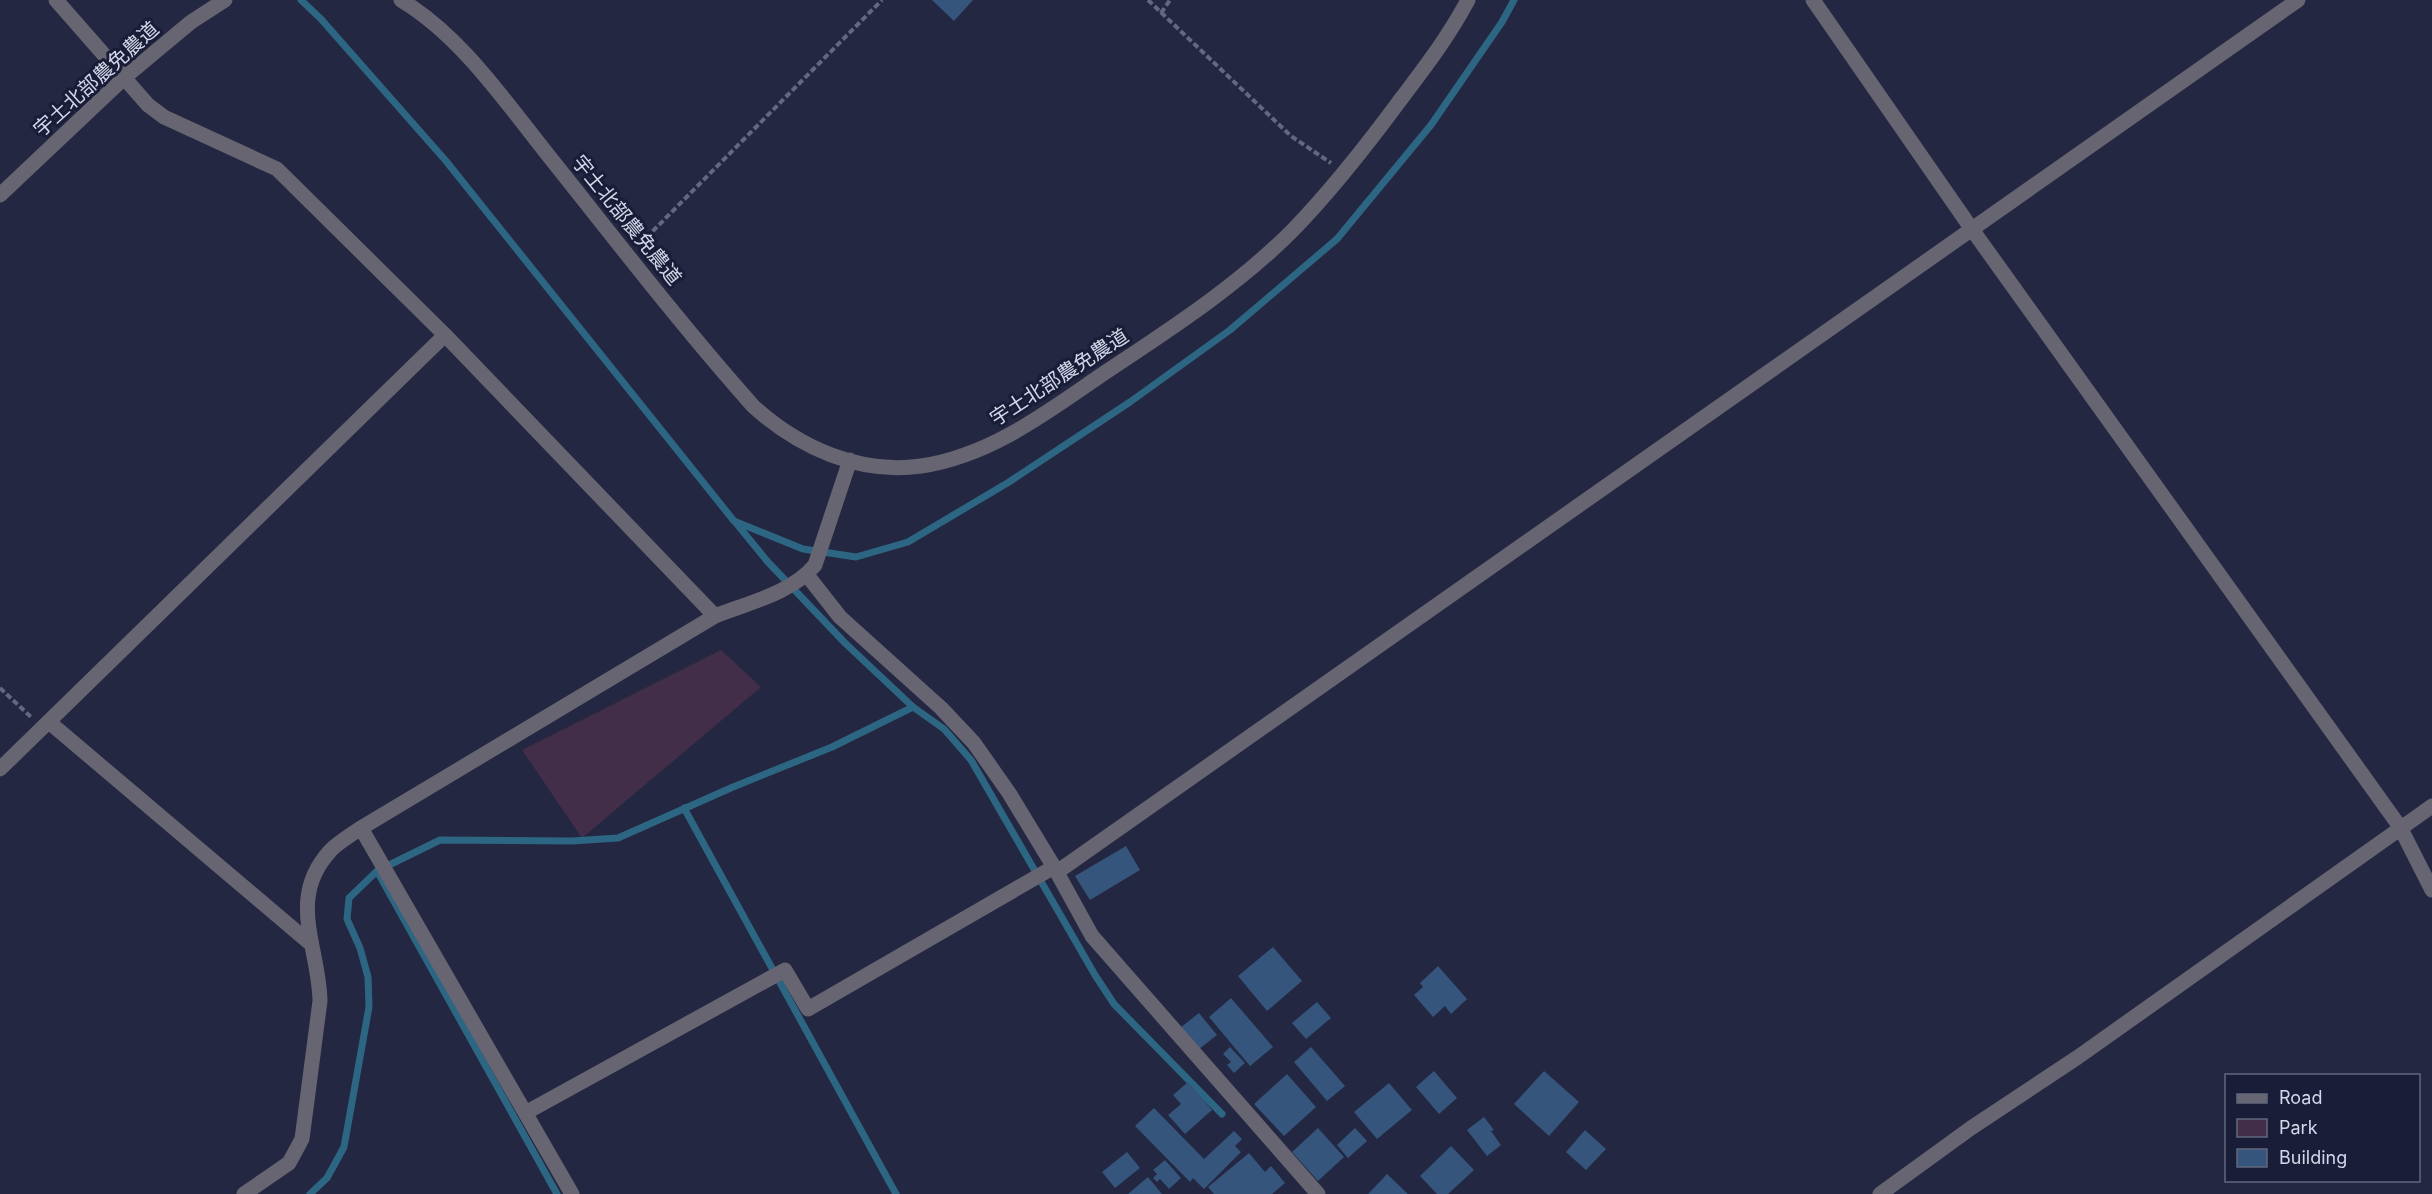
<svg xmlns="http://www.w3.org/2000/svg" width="2432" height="1194" font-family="Inter,'Noto Sans JP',sans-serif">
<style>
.green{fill:#422e48}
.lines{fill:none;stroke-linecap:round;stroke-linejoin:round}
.stream{stroke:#2d6682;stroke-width:7}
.building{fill:#35557c}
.path{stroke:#64687f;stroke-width:4;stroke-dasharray:6 3;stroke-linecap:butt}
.minor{stroke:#686572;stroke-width:15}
.labels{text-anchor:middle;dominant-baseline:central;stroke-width:6;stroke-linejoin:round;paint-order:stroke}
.street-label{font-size:20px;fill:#d3d7e9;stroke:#191d37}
</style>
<rect width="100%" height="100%" fill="#232741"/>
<path class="green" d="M721 650 761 687 582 838 522 750Z"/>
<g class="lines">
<path class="stream" d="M301 0 321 19 446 161 734 521 803 549 856 557 908 542 1009 482 1130 402 1230 330 1337 239 1431 125 1502 22 1514 0
M736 523 767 561 845 643 913 707 944 729 971 760 1095 975 1114 1004 1222 1114
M684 808 896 1194
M377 871 557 1194
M310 1194 327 1178 344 1147 369 1007 368 977 360 948 347 919 349 898 377 871 440 840 572 841 618 838 733 787 832 747 913 707"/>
</g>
<path class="building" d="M932 0H973L954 21Z
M1126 846 1140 870 1090 900 1075 876Z
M1273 947 1302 981 1267 1011 1238 976Z
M1438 966 1467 999 1451 1014 1445 1006 1433 1017 1414 995 1423 987 1420 983Z
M1231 998 1273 1047 1250 1066 1209 1017Z
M1317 1002 1331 1018 1306 1039 1292 1023Z
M1199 1013 1217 1035 1189 1057 1171 1035Z
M1230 1047 1245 1063 1234 1073 1227 1065 1231 1062 1223 1054Z
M1311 1047 1345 1086 1327 1101 1294 1062Z
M1434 1071 1457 1098 1439 1114 1416 1087Z
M1544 1071 1579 1102 1549 1136 1514 1104Z
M1287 1074 1316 1107 1284 1136 1254 1104Z
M1188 1082 1212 1110 1185 1134 1168 1115 1181 1104 1173 1095Z
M1389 1083 1412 1110 1377 1139 1354 1112Z
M1154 1108 1204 1159 1234 1131 1242 1139 1235 1146 1241 1152 1204 1189 1193 1178 1190 1182 1135 1126Z
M1484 1117 1494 1130 1491 1131 1501 1145 1487 1156 1467 1130Z
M1318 1128 1344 1157 1318 1181 1292 1152Z
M1355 1128 1367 1141 1348 1158 1337 1145Z
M1585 1130 1606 1149 1586 1170 1566 1152Z
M1451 1146 1474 1170 1448 1194H1437L1420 1176Z
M1127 1152 1140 1168 1115 1188 1102 1172Z
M1249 1153 1265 1172 1271 1166 1285 1183 1272 1194H1214L1208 1187Z
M1165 1160 1181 1178 1169 1189 1160 1179 1157 1182 1153 1178 1157 1174 1153 1170Z
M1387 1174 1408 1194H1368Z
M1148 1177 1162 1194H1128Z"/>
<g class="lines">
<path class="path" d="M1148 0 1291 136 1331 163
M1161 13 1170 0
M640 244 882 0
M0 688 31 717"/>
<path class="minor" d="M56 0 148 105 164 117 277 169 445 335 715 616
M401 0C461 36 504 100 548 155 615 239 681 325 753 406 798 447 859 475 921 466 988 456 1042 416 1097 378 1164 333 1234 289 1292 231 1332 190 1367 145 1401 99 1425 67 1449 36 1468 0
M1813 0 1971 228 2400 827 2432 890
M0 195 125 77 191 22 225 0
M807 575 840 617 941 708 974 743 1009 793 1054 867 1092 936 1318 1194
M49 722 311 944
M0 769 445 335
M361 828 572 1194
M1057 872 2298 0
M527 1112 785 970 808 1009 1054 867
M244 1194 289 1163 302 1139 320 1001C319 946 286 898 331 850 339 842 351 835 361 828L715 616C748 603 792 593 815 565L850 460
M1880 1194 1971 1128 2078 1057 2432 806"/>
</g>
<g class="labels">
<g class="street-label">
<text transform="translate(96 79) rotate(-42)">宇土北部農免農道</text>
<text transform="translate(627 220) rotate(51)">宇土北部農免農道</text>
<text transform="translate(1059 377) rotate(-33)">宇土北部農免農道</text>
</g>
</g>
<rect x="2225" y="1074" width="195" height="108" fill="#191d37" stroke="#63677e" stroke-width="1.5"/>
<rect x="2237" y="1094" width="30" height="9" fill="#686572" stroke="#63677e" stroke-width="1.5"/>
<text x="2279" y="1104" font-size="18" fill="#d3d7e9">Road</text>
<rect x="2237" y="1119" width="30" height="18" fill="#422e48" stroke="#63677e" stroke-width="1.5"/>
<text x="2279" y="1134" font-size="18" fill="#d3d7e9">Park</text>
<rect x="2237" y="1149" width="30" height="18" fill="#35557c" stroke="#63677e" stroke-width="1.5"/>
<text x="2279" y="1164" font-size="18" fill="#d3d7e9">Building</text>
</svg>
